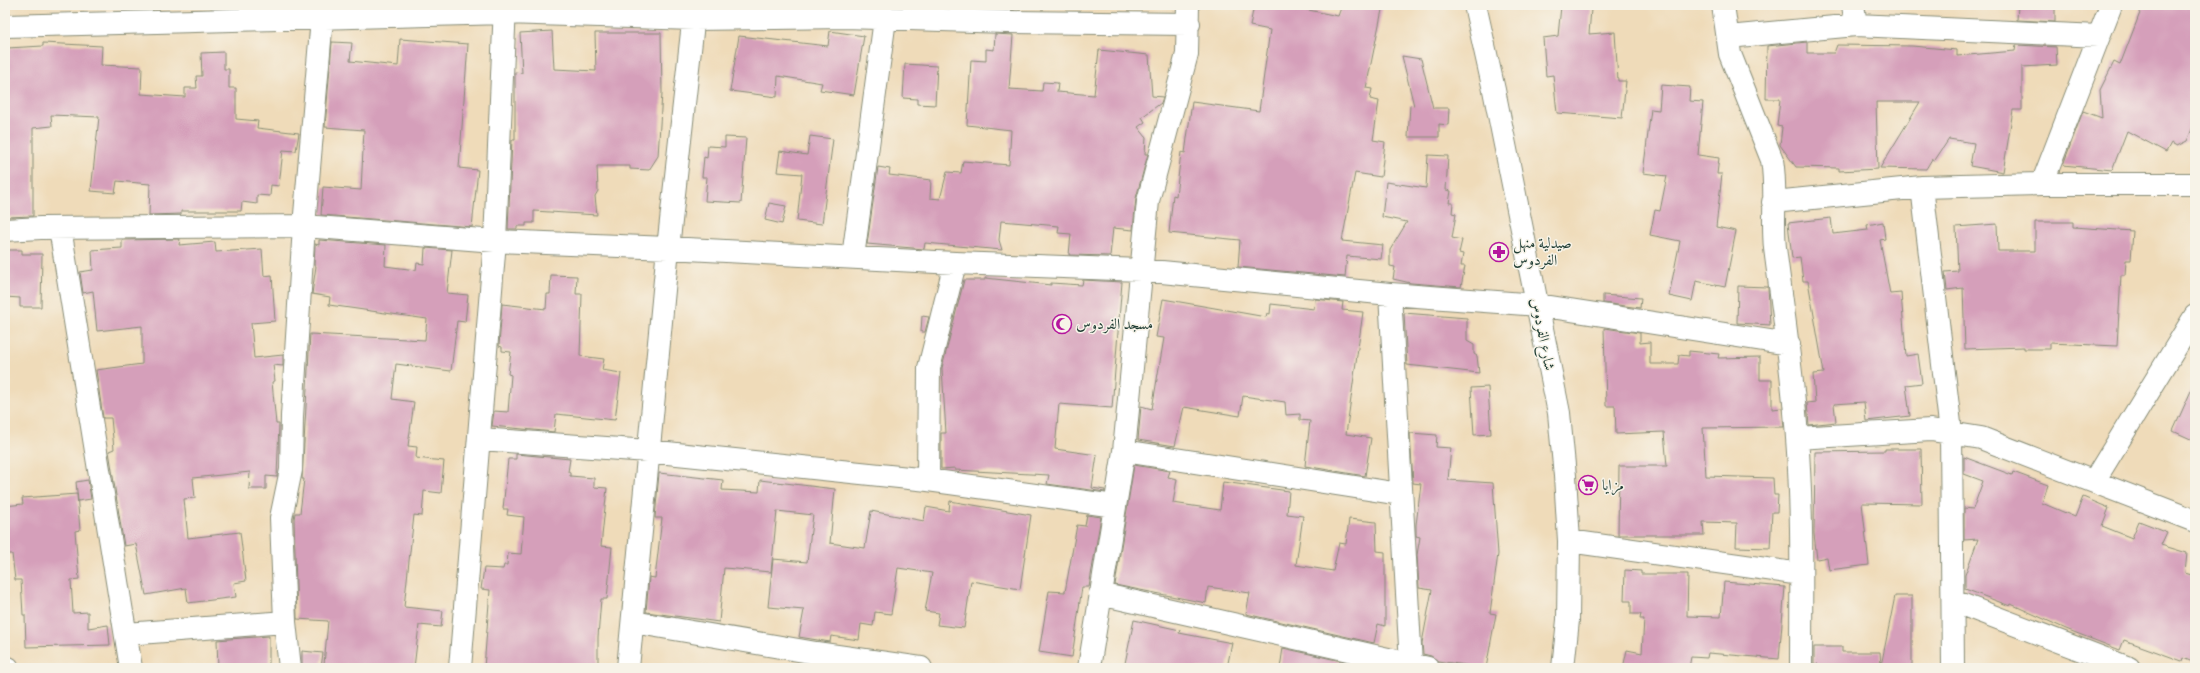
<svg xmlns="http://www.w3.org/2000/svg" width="2200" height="673" font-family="'IM FELL French Canon',Amiri,serif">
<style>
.building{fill:#d59fba}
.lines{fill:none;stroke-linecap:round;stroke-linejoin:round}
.minor-casing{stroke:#878c76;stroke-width:24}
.minor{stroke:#fff;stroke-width:22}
.labels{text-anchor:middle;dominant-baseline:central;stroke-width:3;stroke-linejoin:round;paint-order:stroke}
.poi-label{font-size:15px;fill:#1f3d34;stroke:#f7f3e8;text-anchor:start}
.street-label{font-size:15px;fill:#1f3d34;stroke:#f7f3e8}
</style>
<rect width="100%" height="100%" fill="#f7f3e8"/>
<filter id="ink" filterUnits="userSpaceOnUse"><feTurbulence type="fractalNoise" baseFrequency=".025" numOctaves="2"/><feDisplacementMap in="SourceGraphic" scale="8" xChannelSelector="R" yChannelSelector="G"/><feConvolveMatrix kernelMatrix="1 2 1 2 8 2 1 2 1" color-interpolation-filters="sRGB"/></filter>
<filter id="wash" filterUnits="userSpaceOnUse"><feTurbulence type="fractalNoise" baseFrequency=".012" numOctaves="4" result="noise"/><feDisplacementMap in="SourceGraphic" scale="16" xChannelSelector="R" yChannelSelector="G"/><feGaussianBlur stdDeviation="0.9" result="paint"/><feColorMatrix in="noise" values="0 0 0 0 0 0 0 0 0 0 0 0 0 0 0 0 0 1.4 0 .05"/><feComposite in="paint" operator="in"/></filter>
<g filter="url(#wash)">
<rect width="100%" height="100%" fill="#efdbb9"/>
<g id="blocks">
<path class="building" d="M996 5H1015L1014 10 996 9Z
M1254 5H1284L1338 16 1342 5H1383L1366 88 1372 89 1370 99 1379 101 1373 140 1385 142 1381 177 1355 173 1342 241 1383 245 1381 259 1347 256 1345 277 1238 267 1240 240 1169 233 1173 195 1176 196 1181 152 1185 153 1192 102 1259 111 1270 30 1250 26Z
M2018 5H2055V22L2017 20Z
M2143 5H2195V122L2187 141 2177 146 2171 143 2166 152 2127 131 2112 170 2063 165 2083 111 2102 118 2100 90 2114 62 2120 65Z
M1561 6 1591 9 1589 34 1615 32 1618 81H1626L1622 118 1557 113 1553 75 1546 76 1543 38 1558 36Z
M552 31 554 69 596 71 595 33H661L662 93 658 156 649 170 630 169V166H597L598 191 595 196 597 215 534 211V223H526V226H517V229H508L512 140H515V72L522 73 520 33Z
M830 31 864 36 854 95 820 90 822 83 778 76 777 97 730 91 739 36 828 46Z
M995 34 1013 35 1009 89 1042 91 1043 82 1058 83 1057 92 1094 95 1099 50 1149 55 1152 96 1163 97 1161 103 1142 117 1145 122 1138 127 1146 137 1145 154H1148L1136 198 1133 230 1113 228 1110 256 1069 255 1071 234 1058 233 1059 226 1001 221 999 240 1002 250 925 243 924 249 867 244 878 167 890 169 889 175 931 180 930 198 940 199 947 172 961 173 963 161 1009 165 1011 130 967 125 971 60 986 61V49L994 50Z
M400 39 468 44 459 168 478 170 472 227 321 215 323 187 361 190 364 130 325 127 332 42 352 43 350 61 398 66Z
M1807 42V53H1834L1837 45 1912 46 1957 50V56L2015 51 2016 45 2056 47 2057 65 2022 67V110H2013L2003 172 1970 166 1974 143 1949 139 1935 160 1932 159 1926 169 1880 168 1920 102H1876L1878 169 1839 171V168L1796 167 1780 145 1782 127 1777 126 1780 99H1766L1767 46Z
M43 43 102 46 101 65 142 67 141 94 185 97V88H197L196 76H202L201 53 224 52V69H229V88H236V119L258 121 257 128 299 133 296 151 283 150 279 186 271 185 270 196 257 195V204L242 202 241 211H181V214L149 215 150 184 117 181 115 193 91 191 99 117 51 115 52 126 33 128V216L5 217V53H7V48L43 46Z
M1402 56 1421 59 1433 108H1449L1448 125 1439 124V137H1408L1410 105 1414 106Z
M905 64 937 66 935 105 917 104V99L903 98Z
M1661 85 1690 87 1689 101 1703 102 1698 155 1719 158 1717 174H1722L1716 227 1736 231 1725 287 1696 281 1692 301 1669 296 1680 241 1650 235 1655 210 1660 211 1667 176 1643 173 1651 109 1659 110Z
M810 136 833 139 822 224 797 221 802 174 777 172 780 151 807 155Z
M725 137 746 138 741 203 705 201 707 177H702L704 157 707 158 708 146 725 147Z
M1428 155 1448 156 1446 190 1451 191 1449 203H1453L1452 213 1456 214 1452 238 1462 240 1459 253 1463 254 1461 266H1465L1461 287 1411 283 1393 279 1395 267 1390 266V250L1407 222 1382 217 1386 182 1426 188Z
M769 203 786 206 782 224 765 220Z
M1831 218 1833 234 1868 230 1867 225 1883 222 1885 239 1880 240 1890 294 1901 293 1906 356 1918 354 1922 383 1906 385 1910 416 1866 421 1864 402 1834 404 1836 422 1809 425 1807 403 1815 402 1813 374 1824 373 1808 281H1803L1800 257 1792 258 1788 223Z
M2035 222H2073V227L2133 231 2131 260H2126L2125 275H2121L2117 346 2050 343V349H2024V347L1965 349 1963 288 1947 290 1945 272 1958 271 1956 227 1997 224 1998 251H2035Z
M180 239 179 245 215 242 216 252 262 249 264 276 272 275 275 321 251 323 254 358 283 355V366L273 365 275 381 272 382 276 424H279L277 477 266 476V489H249L250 472 193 478 195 498 184 499 188 538 240 532 246 581 234 583 236 597 188 603 186 588 146 595 136 544 124 546 109 451 114 449 111 418H103L96 370 142 364V326L97 331 93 291 83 293 80 272 93 270 92 250 122 248V240Z
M319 240 386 245 385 266 416 270 417 263 424 264 425 248 452 250 447 293 468 295 465 322 457 321 451 371 396 364 392 399 414 402 408 446 417 447 416 458 444 461 441 493 424 491 422 516 414 515 404 607 443 611 441 627 419 625 414 668H352L324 665 328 621 297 619 294 519 295 513H300L304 479H302L310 334 425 340 427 319 329 305 330 297 312 294 316 266 314 265 315 244 319 245Z
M5 250H22V254H42L41 307H20V298L5 297Z
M551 275 577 276 576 294H582L580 356 604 359 602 370 621 373 615 420 556 414 554 432 492 426 494 411 508 412 511 375 508 374 511 352 502 351V347L499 346 502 304 546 309 547 294H550Z
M985 278 1051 285V283L1082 285 1083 280 1122 282 1112 408 1059 404 1055 449 1097 455 1092 488 1105 490V492L1047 484 1049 475 955 470V468L941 469V433H946L942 368 964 280H985Z
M1738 286 1768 287 1770 325 1737 323Z
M1603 295 1641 298 1640 308 1603 303Z
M1163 299 1266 317 1267 313 1270 314 1271 304 1314 309 1315 299 1343 302 1342 310 1363 312 1346 434 1371 438 1365 476 1305 466 1310 421 1300 420V414L1286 415 1285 402 1243 396 1240 416 1184 407 1175 446 1138 440 1141 406 1152 409 1164 338 1156 337Z
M1404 313 1467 318V341L1474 345V354L1477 356 1479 373 1407 365Z
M922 316 929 317 925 332H921Z
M1604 328 1640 333V343L1650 342V364H1678L1679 355 1689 356V351L1719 354 1718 358 1760 357V380H1772V409L1782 408 1784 427 1703 428 1706 476 1773 478 1774 495H1778L1777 512H1772L1770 548 1736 547 1737 523 1703 522 1704 535H1618L1619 466H1667L1664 432 1616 434 1615 406H1606Z
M2195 382V441L2173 431Z
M1488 387 1491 434 1474 435 1471 388Z
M1410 433 1437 435 1436 447 1451 448 1448 480 1493 483 1498 554 1490 613 1496 614 1486 668 1438 661 1431 656 1423 654 1422 643 1432 590 1419 588 1417 555 1420 537 1416 536V525L1421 484 1413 483Z
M1885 449H1921L1922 504 1862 503 1869 565 1829 570 1827 557 1817 559 1814 534 1815 452 1885 451Z
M516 454 570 459 568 472 570 473V476L594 478V487L607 488 601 546 612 547 607 599H601L598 637V668H484L490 590 481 589 484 568 503 569 504 565H507L508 553 521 554 524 517 507 515 508 509H503L508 459H516Z
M1964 457 2012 475 2013 472 2048 485 2042 503 2075 517 2083 497 2109 508 2102 526 2132 538 2139 521 2167 532 2161 545 2187 553 2185 573 2195 576V663L2183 658 2182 661 2124 640 2120 650 2066 629 2011 604 2010 606 1965 589V575L1978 539 1964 540V508L1973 509 1983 481 1964 474Z
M1134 465 1170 471 1168 477 1177 479 1173 503 1220 510 1223 482 1289 491 1287 514 1303 516 1296 565 1333 571 1339 543 1346 544 1349 519 1376 522 1377 551 1385 552V626L1378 624 1374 643 1246 614 1250 593 1208 587 1206 603 1115 585Z
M659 473 723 480 722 490 759 492 760 480 835 489 830 543 865 548 871 511 924 521 926 507 949 511 950 501 1031 515 1020 589 971 581 964 628 937 625 939 613 925 611 932 573 898 568 891 614 875 612 873 626 861 624 859 640 831 636 830 642 799 637 804 610 768 607 773 559 807 562 813 515 777 511 771 572 724 568 719 622 646 612 649 577 655 578 662 518H655Z
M88 480 91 499 78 501 76 482Z
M77 494 80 530 75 531 79 579 71 580 73 613 88 612V628L108 625 110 645 26 647 25 615H23L21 580H15L12 554H5V506L23 504 22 498Z
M1087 515 1101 517 1089 587H1082L1072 657 1039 652 1049 591 1065 592 1077 525 1085 526Z
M1625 570 1641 571V574H1688L1687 616 1721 617 1724 582 1785 587 1779 659 1708 653 1707 658 1691 657 1689 668H1623L1627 650 1642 653 1644 619H1640L1641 614H1631V601H1624Z
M1895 596H1912V668H1818V664H1814V647H1842V652H1880L1881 666Z
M1134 620 1180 630 1179 633 1232 643 1227 668H1124Z
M269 636V668H218L217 640Z
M1283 648 1368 667V668H1280Z
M302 651 323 653 321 668H302Z"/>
</g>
</g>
<g filter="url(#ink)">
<use href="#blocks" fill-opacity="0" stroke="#878c76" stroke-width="1"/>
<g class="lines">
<defs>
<path id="minor" d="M1475 5 1494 90 1559 413 1565 476 1569 541 1568 620 1563 668
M1723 5 1730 54 1772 160C1777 189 1772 219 1775 248 1783 311 1793 374 1797 438 1803 514 1801 591 1801 668
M1853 5 1856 25
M5 26 505 13 694 19 845 17 1006 22 1189 24
M1728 37 1856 25 2099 36
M2042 184 2111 5
M1922 187 1951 432 1953 668
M1773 202 1922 187 2042 184H2195
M60 228 131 668
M5 230 41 228 304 226 495 241 668 248 955 263 1141 270 1390 294 1538 305 1789 344
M853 257 885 19
M1390 294 1411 664
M1797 438 1931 430 1981 438 2195 521
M480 439 648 451 928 480 1115 506
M1124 451 1400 494
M928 480 929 368 955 263
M2094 481 2195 316
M1569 541 1801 574
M1100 594 1428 668
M1953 601 2129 668
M633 622 816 653 921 668
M126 634 285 622
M5 667 8 668
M290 668 285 622 281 518 291 470 292 416 304 226 322 18
M460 668 495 241 505 5
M628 668 668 248 695 5
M1089 668 1124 451 1148 201 1187 54 1188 5"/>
</defs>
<use href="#minor" class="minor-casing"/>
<use href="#minor" class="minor"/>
</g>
</g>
<defs>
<symbol id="pharmacy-ring" viewBox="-11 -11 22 22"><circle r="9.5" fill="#f7f3e8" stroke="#b5179e" stroke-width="1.5"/><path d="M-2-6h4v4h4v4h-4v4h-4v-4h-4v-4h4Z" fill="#b5179e"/></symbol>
<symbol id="mosque-ring" viewBox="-11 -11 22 22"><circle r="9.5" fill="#f7f3e8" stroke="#b5179e" stroke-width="1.5"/><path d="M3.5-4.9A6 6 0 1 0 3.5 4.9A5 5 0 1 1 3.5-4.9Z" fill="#b5179e"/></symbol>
<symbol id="supermarket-ring" viewBox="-11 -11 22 22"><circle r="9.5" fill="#f7f3e8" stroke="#b5179e" stroke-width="1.5"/><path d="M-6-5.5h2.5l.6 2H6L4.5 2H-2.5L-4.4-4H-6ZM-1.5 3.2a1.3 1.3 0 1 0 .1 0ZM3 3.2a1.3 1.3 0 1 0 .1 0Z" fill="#b5179e"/></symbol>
</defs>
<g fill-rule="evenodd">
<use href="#pharmacy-ring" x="1488" y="241" width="22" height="22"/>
<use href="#mosque-ring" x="1051" y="313" width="22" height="22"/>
<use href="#supermarket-ring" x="1577" y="474" width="22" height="22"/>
</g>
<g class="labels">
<g class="poi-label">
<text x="1513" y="243">صيدلية منهل<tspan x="1513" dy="17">الفردوس</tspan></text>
<text x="1076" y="324">مسجد الفردوس</text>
<text x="1602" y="485">مزايا</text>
</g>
<g class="street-label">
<text transform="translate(1543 334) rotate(79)">شارع الفردوس</text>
</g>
</g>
<rect width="2200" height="673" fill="none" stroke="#f7f3e8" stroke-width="20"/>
</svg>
